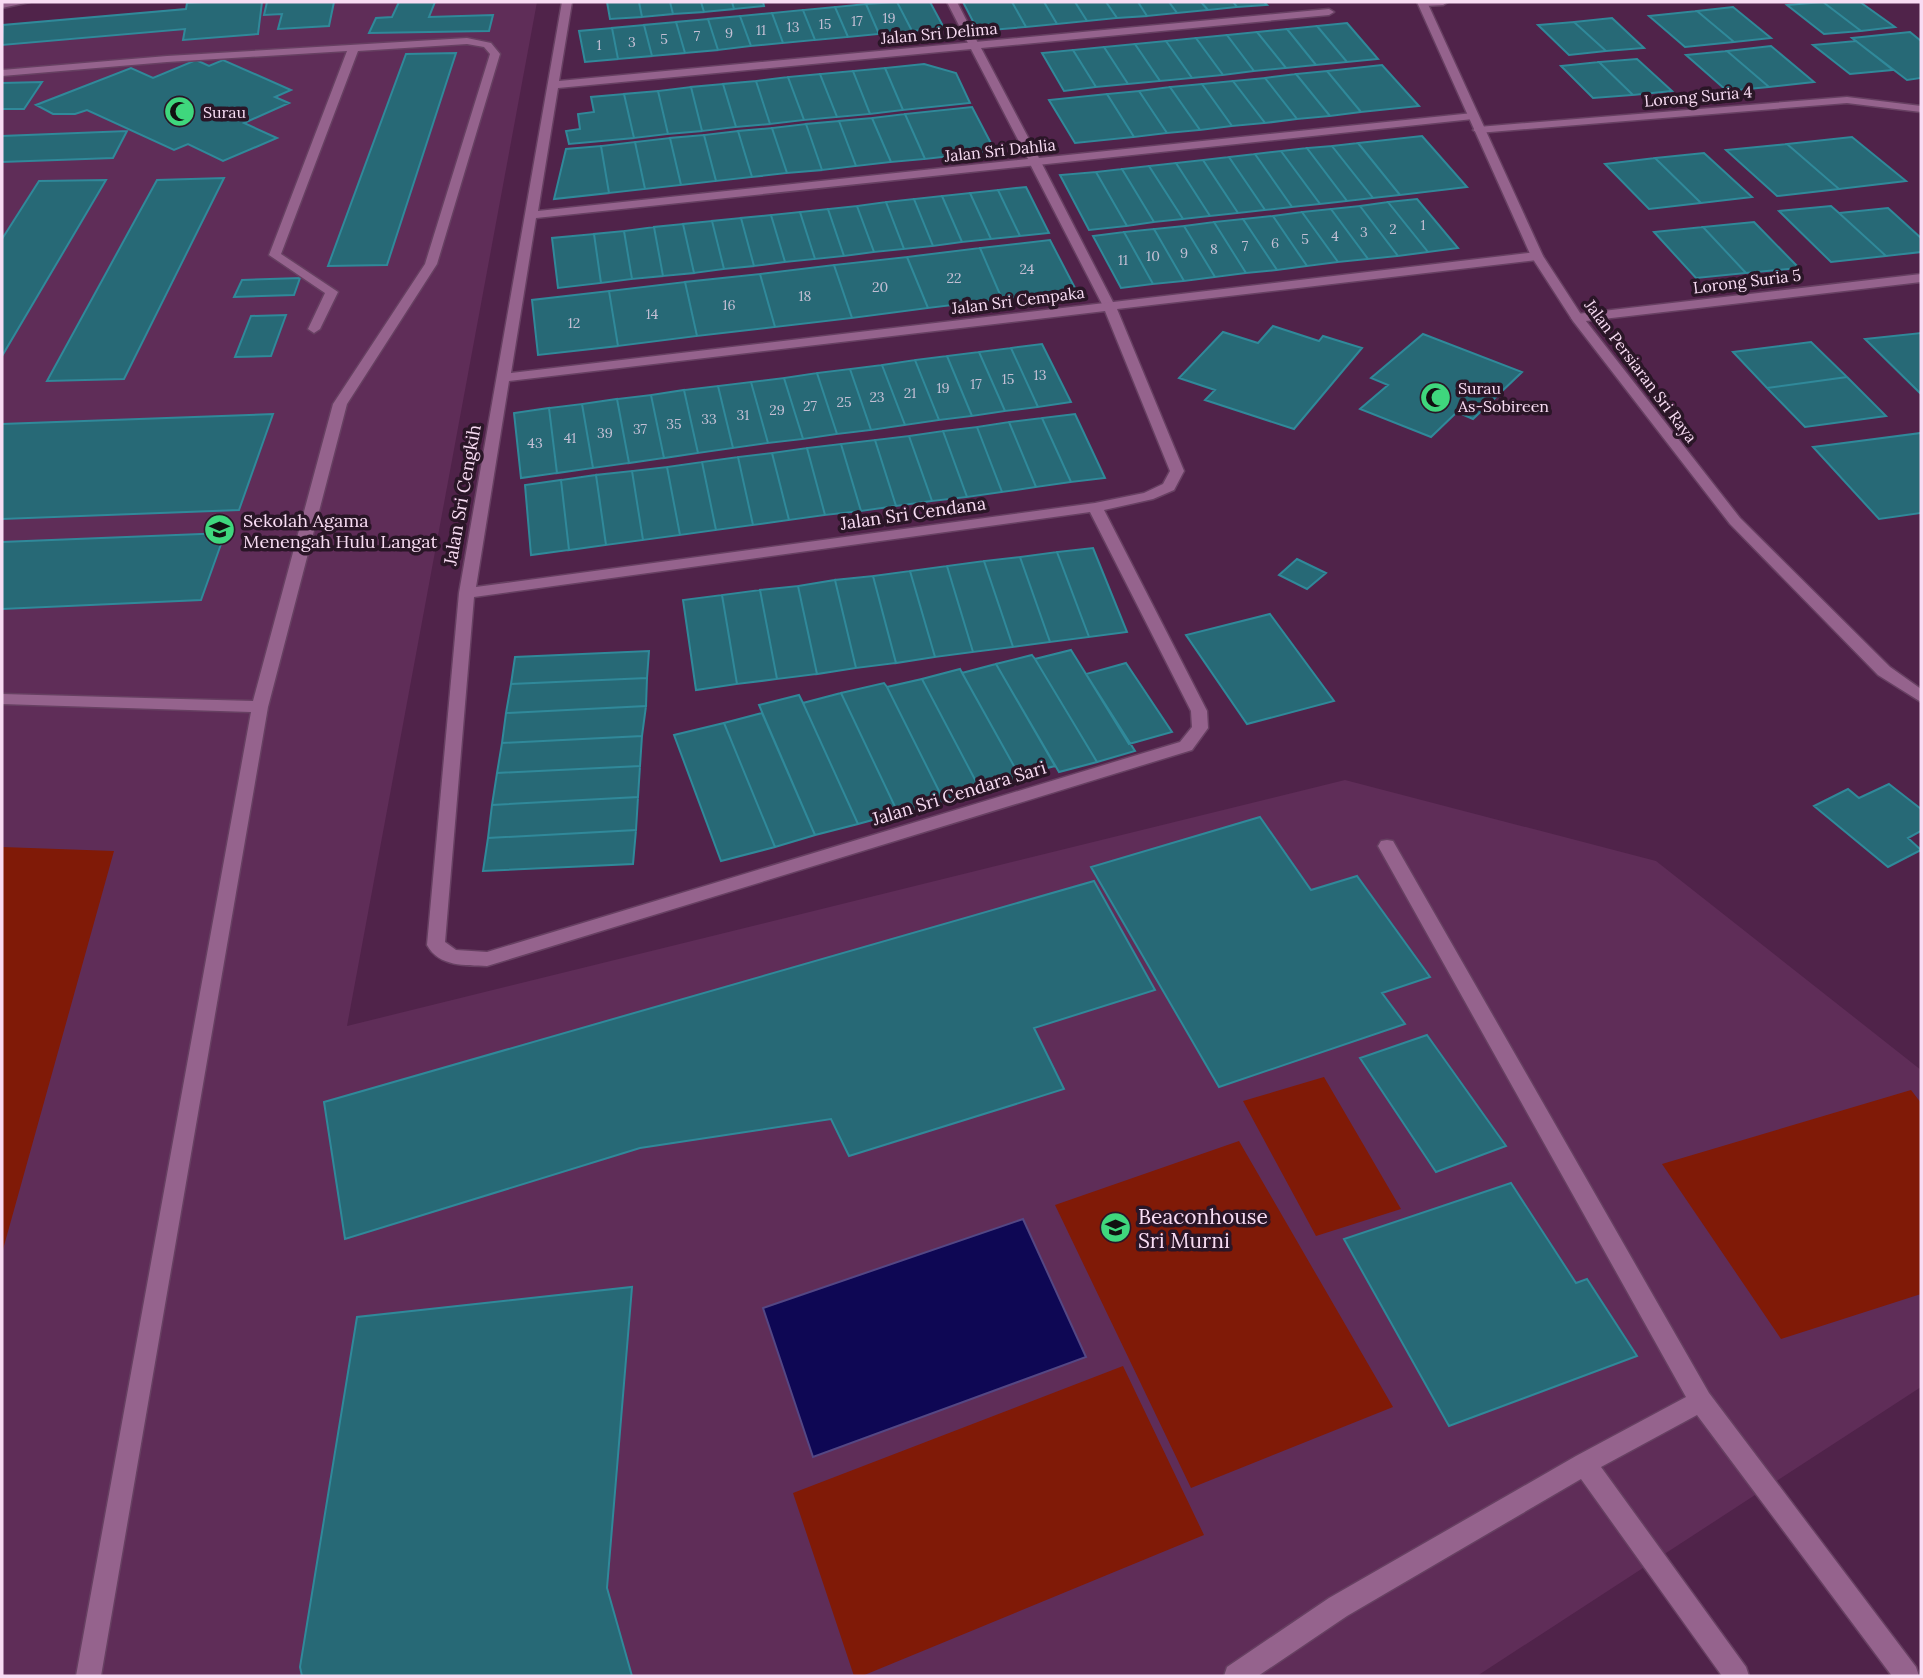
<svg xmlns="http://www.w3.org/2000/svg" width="1923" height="1678" font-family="Lora,serif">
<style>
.built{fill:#5f2d58}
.green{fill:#801a07}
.water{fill:#0e0754;stroke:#544784;stroke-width:2}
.building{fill:#276976;stroke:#30899a;stroke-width:2}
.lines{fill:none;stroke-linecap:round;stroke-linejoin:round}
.service-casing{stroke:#674062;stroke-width:3}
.minor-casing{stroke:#674062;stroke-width:3}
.tertiary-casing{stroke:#674062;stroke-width:3}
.service{fill:#95638d;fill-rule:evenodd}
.minor{fill:#95638d;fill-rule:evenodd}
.tertiary{fill:#95638d;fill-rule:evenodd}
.labels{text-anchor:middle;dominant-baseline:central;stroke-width:7;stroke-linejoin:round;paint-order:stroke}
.number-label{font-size:14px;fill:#c4bfd4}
.far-street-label{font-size:16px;fill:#f8dcf3;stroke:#2a1627}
.far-poi-label{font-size:16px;fill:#f8dcf3;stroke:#2a1627;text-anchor:start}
.street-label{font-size:18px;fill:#f8dcf3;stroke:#2a1627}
.poi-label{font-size:18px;fill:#f8dcf3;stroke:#2a1627;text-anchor:start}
.near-poi-label{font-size:21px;fill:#f8dcf3;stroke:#2a1627;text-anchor:start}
</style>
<rect width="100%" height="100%" fill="#50234a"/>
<path class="built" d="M242 2H537L347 1026 1345 780 1656 861 1921 1070V1387L1477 1676H2V34L137 13Z"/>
<path class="green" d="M2 847 114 851 2 1253Z
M1324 1077 1401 1209 1316 1236 1243 1101Z
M1911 1090 1921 1103V1294L1781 1339 1662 1164Z
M1239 1141 1393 1407 1191 1488 1055 1205Z
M1123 1366 1204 1535 862 1676H854L793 1493Z"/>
<path class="water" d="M1023 1219 1086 1357 813 1457 763 1308Z"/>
<path class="building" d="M203 2H262L258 34 183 40 185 29 2 45 3 25 186 9 187 3Z
M267 2H334L329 26 278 29 282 14 264 15Z
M399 2H435L429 17 493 15 489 31 369 33 376 18 392 17Z
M607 2H639L642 17 610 19Z
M639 2H670L673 14 642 17Z
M670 2H701L704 12 673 14Z
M701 2H732L734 9 704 12Z
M732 2H763L764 6 734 9Z
M897 2H930L944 28 912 31Z
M897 2 912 31 879 34 866 4Z
M963 2H1012L1026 27 978 31Z
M1012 2H1044L1057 24 1026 27Z
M1044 2H1075L1087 21 1057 24Z
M1075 2H1106L1117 18 1087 21Z
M1106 2H1138L1147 16 1117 18Z
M1138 2H1169L1177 13 1147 16Z
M1169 2H1201L1208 10 1177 13Z
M1201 2H1233L1237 7 1208 10Z
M1233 2H1264L1267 5 1237 7Z
M1823 2 1861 31 1824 34 1787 5Z
M1823 2H1860L1895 27 1861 31Z
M866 4 879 34 848 37 835 7Z
M835 7 848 37 815 40 803 10Z
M1733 7 1771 38 1734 42 1697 11Z
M803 10 815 40 783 43 772 13Z
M1697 11 1734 42 1685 47 1649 16Z
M772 13 783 43 751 46 740 16Z
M740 16 751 46 718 50 708 19Z
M1612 18 1644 48 1606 51 1574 22Z
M708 19 718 50 685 53 676 22Z
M676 22 685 53 652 56 644 25Z
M1574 22 1606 51 1569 55 1538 25Z
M1347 23 1378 59 1347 62 1317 26Z
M644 25 652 56 618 59 612 28Z
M1317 26 1347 62 1316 65 1287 29Z
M612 28 618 59 585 62 579 31Z
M1287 29 1316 65 1286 68 1257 32Z
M1257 32 1286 68 1254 71 1227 35Z
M1910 32 1921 41V78L1907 80 1852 38Z
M1227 35 1254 71 1223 75 1196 38Z
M1196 38 1223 75 1192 78 1166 41Z
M1166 41 1192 78 1160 81 1135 44Z
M1856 41 1893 70 1850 74 1813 45Z
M1135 44 1160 81 1128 84 1104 47Z
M1771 46 1814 82 1769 87 1727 51Z
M1104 47 1128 84 1096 87 1073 50Z
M1073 50 1096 87 1064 91 1042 53Z
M1727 51 1769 87 1727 91 1686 55Z
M456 53 387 265 328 266 406 54Z
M1637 59 1672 91 1633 95 1599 62Z
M196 60 209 66 223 60 291 90 275 97 289 103 244 123 277 138 223 161 188 144 174 150 87 110 75 114H53L36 105 131 68 153 78Z
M1599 62 1633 95 1593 98 1561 66Z
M924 64 956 73 970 103 903 110 885 68Z
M1382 65 1419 106 1361 112 1327 71Z
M885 68 903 110 870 114 853 71Z
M853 71 870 114 837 117 820 74Z
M1327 71 1361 112 1330 116 1296 74Z
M820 74 837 117 804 120 788 77Z
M1296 74 1330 116 1297 119 1265 78Z
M788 77 804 120 770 124 756 81Z
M1265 78 1297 119 1265 123 1233 81Z
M756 81 770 124 736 127 723 84Z
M1233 81 1265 123 1232 126 1202 84Z
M42 82 24 109H2V83Z
M723 84 736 127 702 131 691 87Z
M1202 84 1232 126 1200 130 1170 87Z
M691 87 702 131 668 134 658 91Z
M1170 87 1200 130 1167 133 1139 91Z
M658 91 668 134 634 138 624 94Z
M1139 91 1167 133 1134 137 1107 94Z
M624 94 634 138 569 144 566 131 580 129 578 114 594 112 591 97Z
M1107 94 1134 137 1075 143 1049 100Z
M972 107 995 151 925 159 905 114Z
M905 114 925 159 891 162 872 118Z
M872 118 891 162 856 166 839 121Z
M839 121 856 166 822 170 806 124Z
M806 124 822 170 787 173 772 128Z
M772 128 787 173 752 177 738 131Z
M127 131 113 158 2 162V136Z
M738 131 752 177 716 181 704 135Z
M704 135 716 181 681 185 670 138Z
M1422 136 1467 187 1400 195 1358 143Z
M1852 137 1906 181 1839 189 1787 144Z
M670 138 681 185 645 189 635 142Z
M635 142 645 189 609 193 601 146Z
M1358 143 1400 195 1373 198 1332 146Z
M1787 144 1839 189 1777 196 1726 150Z
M601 146 609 193 554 199 566 149Z
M1332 146 1373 198 1347 201 1307 148Z
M1307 148 1347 201 1320 204 1281 151Z
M1281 151 1320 204 1292 207 1255 154Z
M1704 153 1752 197 1701 203 1655 158Z
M1255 154 1292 207 1265 210 1229 157Z
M1229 157 1265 210 1238 213 1203 160Z
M1655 158 1701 203 1649 209 1605 164Z
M1203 160 1238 213 1210 216 1176 163Z
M1176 163 1210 216 1183 219 1149 166Z
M1149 166 1183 219 1154 222 1122 169Z
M1122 169 1154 222 1127 226 1096 172Z
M1096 172 1127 226 1089 230 1060 175Z
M224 178 124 379 47 381 157 180Z
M106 180 2 356V239L39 181Z
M1026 187 1049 233 1020 236 998 190Z
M998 190 1020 236 991 239 970 193Z
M970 193 991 239 962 242 942 196Z
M942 196 962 242 933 246 914 199Z
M914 199 933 246 904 249 886 202Z
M1417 199 1458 248 1428 252 1388 202Z
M886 202 904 249 874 252 857 206Z
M1388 202 1428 252 1398 256 1360 206Z
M857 206 874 252 844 256 828 209Z
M1360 206 1398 256 1368 259 1331 209Z
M1831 206 1839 213 1886 256 1831 262 1779 211Z
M1888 208 1921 238V252L1886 256 1839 213Z
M828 209 844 256 815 259 800 212Z
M1331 209 1368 259 1338 262 1302 212Z
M800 212 815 259 785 262 771 215Z
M1302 212 1338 262 1307 266 1273 216Z
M771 215 785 262 754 266 741 218Z
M1273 216 1307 266 1277 270 1243 219Z
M741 218 754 266 724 269 712 221Z
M1243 219 1277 270 1246 273 1214 222Z
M712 221 724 269 694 273 683 224Z
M1214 222 1246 273 1215 277 1184 226Z
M1754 222 1799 268 1746 273 1703 227Z
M683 224 694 273 663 276 654 227Z
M1184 226 1215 277 1184 281 1154 229Z
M654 227 663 276 632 279 624 231Z
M1703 227 1746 273 1696 278 1654 232Z
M1154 229 1184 281 1153 284 1124 232Z
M624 231 632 279 601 283 594 234Z
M1124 232 1153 284 1121 288 1093 236Z
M594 234 601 283 558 288 552 238Z
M1050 240 1076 290 1002 299 980 248Z
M980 248 1002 299 928 308 907 257Z
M907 257 928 308 852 318 834 265Z
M834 265 852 318 775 327 760 274Z
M760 274 775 327 697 336 685 282Z
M300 278 294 295 234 297 242 280Z
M685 282 697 336 618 346 609 291Z
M609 291 618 346 538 355 532 300Z
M286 315 271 356 235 357 251 316Z
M1273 326 1319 341 1323 336 1362 348 1294 429 1205 400 1215 390 1179 378 1223 332 1258 343Z
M1921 333V394L1865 339Z
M1423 334 1522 372 1473 419 1457 412 1431 437 1360 409 1388 385 1371 378Z
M1811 342 1847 377 1767 388 1733 352Z
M1042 344 1071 402 1038 407 1011 348Z
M1011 348 1038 407 1005 411 979 352Z
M979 352 1005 411 972 416 947 356Z
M947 356 972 416 939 420 915 360Z
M915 360 939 420 905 425 882 365Z
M882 365 905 425 871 430 850 369Z
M850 369 871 430 837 434 817 373Z
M817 373 837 434 803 439 784 378Z
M1847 377 1886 416 1805 427 1767 388Z
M784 378 803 439 768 443 751 382Z
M751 382 768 443 733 448 718 386Z
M718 386 733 448 698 453 684 390Z
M684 390 698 453 664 458 651 395Z
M651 395 664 458 629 463 617 399Z
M617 399 629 463 593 468 582 404Z
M582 404 593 468 557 473 549 408Z
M549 408 557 473 521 478 514 413Z
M273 414 239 510 2 519V424Z
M1075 414 1105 478 1071 482 1042 418Z
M1042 418 1071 482 1036 487 1009 422Z
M1009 422 1036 487 1002 492 977 427Z
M977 427 1002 492 967 497 943 431Z
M943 431 967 497 932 501 909 436Z
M1921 433V513L1879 519 1813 447Z
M909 436 932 501 896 506 875 440Z
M875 440 896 506 861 511 841 444Z
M841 444 861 511 825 515 807 448Z
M807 448 825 515 789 520 772 453Z
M772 453 789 520 753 525 738 457Z
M738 457 753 525 716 530 702 462Z
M702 462 716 530 680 535 667 467Z
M667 467 680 535 643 540 632 471Z
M632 471 643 540 606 545 596 475Z
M596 475 606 545 569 550 561 480Z
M561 480 569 550 531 555 525 485Z
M225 533 201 600 2 609V542Z
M1093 548 1127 632 1089 637 1057 552Z
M1057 552 1089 637 1050 642 1020 557Z
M1020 557 1050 642 1013 647 984 561Z
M1297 559 1326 573 1307 589 1279 575Z
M984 561 1013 647 973 652 947 566Z
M947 566 973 652 935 657 910 571Z
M910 571 935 657 896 663 873 576Z
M873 576 896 663 856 668 835 580Z
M835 580 856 668 817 674 798 586Z
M798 586 817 674 777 679 760 590Z
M760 590 777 679 737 684 722 595Z
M722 595 737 684 696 690 683 600Z
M1270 614 1334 701 1247 724 1186 635Z
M1071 650 1086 674 1135 751 1097 762 1035 659Z
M649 651 647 678 511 684 515 657Z
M1032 655 1035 659 1097 762 1059 772 996 664Z
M1126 663 1172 732 1129 744 1086 674Z
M996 664 1055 766 1019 775 962 673Z
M960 669 1019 775 1021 780 981 791 922 679Z
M647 678 646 706 506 713 511 684Z
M922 679 981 791 944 801 887 687Z
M884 683 887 687 944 801 898 813 841 693Z
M841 693 898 813 858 824 803 703Z
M799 695 803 703 858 824 815 835 759 705Z
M646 706 642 736 502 743 506 713Z
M762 713 815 835 775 847 724 723Z
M724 723 775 847 721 861 674 735Z
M642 736 640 766 497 773 502 743Z
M640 766 638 797 492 805 497 773Z
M1889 784 1921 809V831L1908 838 1921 850 1888 867 1814 806 1848 789 1859 798Z
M638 797 636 830 488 838 492 805Z
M1260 817 1311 890 1357 876 1430 977 1382 993 1405 1024 1219 1087 1091 867Z
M636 830 633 864 483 871 488 838Z
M1094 881 1155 990 1034 1028 1064 1089 849 1156 831 1119 640 1148 345 1239 324 1102Z
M1427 1035 1506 1146 1436 1172 1360 1058Z
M1511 1183 1576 1283 1587 1279 1637 1356 1449 1426 1344 1239Z
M632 1287 607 1588 632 1676H302L300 1667 357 1317Z"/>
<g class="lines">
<defs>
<path id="service" d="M947 2H957L979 45 978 47 969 45Z
M467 38 491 43 500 54 437 264 347 404 268 707 101 1676H76L251 712 2 704V694L253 701 333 404 425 264 490 54 484 47 467 44 358 51 281 254 338 292 320 329 314 333 308 329 325 293 269 255 347 51 167 62 2 76V70L167 56Z
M1035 159 1041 162 1115 306 1113 309 1109 310 1103 306 1029 162Z
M1387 840 1393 841 1709 1393 1916 1667 1919 1676H1892L1697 1415 1601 1467 1746 1667 1749 1676H1722L1581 1479 1347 1616 1258 1676H1224L1227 1667 1329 1598 1576 1456 1686 1397 1378 846 1381 841Z"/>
<path id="minor" d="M562 2H572L559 81 1329 9 1334 12 1329 15 981 48 1039 158 1473 113 1478 116 1473 119 536 218 511 373 1537 252 1543 256 1537 260 1117 309 1184 471 1174 490 1153 499 1104 510 1207 711 1208 728 1192 750 487 966C465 965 439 967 427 945L459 593ZM971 49 1028 159 538 211 558 88ZM1105 311 1170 471 1163 484 1144 493 1095 503 476 587 509 381ZM1090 512 1191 711 1192 727 1180 742 487 952 456 950 445 942 474 597Z
M1419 2H1448L1443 5 1423 6Z
M1847 97 1921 106V112L1847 103 1478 133 1473 130 1478 127Z
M1921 274V282L1577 322 1571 318 1577 314Z"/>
<path id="tertiary" d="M2 2H30L2 8Z
M1417 2H1427L1543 256 1582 316 1740 518 1890 667 1921 689V702L1878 675 1730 524 1573 321 1531 256Z"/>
</defs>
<use href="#service" class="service-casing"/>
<use href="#minor" class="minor-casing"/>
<use href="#tertiary" class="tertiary-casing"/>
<use href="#service" class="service"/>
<use href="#minor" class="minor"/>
<use href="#tertiary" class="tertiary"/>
</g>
<defs>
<symbol id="mosque-disc" viewBox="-11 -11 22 22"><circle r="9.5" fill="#3fd77d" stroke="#2a1627"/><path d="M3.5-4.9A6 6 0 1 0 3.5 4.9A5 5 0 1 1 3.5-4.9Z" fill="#111"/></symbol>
<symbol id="school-disc" viewBox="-11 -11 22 22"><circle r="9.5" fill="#3fd77d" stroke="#2a1627"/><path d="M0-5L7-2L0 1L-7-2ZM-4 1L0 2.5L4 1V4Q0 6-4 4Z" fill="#111"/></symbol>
</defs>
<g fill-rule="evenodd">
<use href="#mosque-disc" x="162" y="94" width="35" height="35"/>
<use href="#mosque-disc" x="1418" y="380" width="35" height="35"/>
<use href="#school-disc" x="202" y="512" width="35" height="35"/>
<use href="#school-disc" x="1098" y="1210" width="35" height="35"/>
</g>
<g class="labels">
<g class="number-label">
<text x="889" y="18">19</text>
<text x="857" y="21">17</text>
<text x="825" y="24">15</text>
<text x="793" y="27">13</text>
<text x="761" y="30">11</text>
<text x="729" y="33">9</text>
<text x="697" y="36">7</text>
<text x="664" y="39">5</text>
<text x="632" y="42">3</text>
<text x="599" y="45">1</text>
<text x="1423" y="225">1</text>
<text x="1393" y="229">2</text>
<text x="1364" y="232">3</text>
<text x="1335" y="236">4</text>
<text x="1305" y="239">5</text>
<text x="1275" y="243">6</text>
<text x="1245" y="246">7</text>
<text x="1214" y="249">8</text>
<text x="1184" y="253">9</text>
<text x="1153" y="256">10</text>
<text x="1123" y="260">11</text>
<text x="1027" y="269">24</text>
<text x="954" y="278">22</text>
<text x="880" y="287">20</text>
<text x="805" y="296">18</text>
<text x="729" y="305">16</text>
<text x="652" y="314">14</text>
<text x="574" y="323">12</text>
<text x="1040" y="375">13</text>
<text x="1008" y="379">15</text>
<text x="976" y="384">17</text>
<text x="943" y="388">19</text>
<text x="910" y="393">21</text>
<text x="877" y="397">23</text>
<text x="844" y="402">25</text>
<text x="810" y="406">27</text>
<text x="777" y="410">29</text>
<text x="743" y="415">31</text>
<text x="709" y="419">33</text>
<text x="674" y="424">35</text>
<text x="640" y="429">37</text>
<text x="605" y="433">39</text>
<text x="570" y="438">41</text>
<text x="535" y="443">43</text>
</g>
<g class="far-street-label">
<text transform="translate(939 33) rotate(-5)">Jalan Sri Delima</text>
<text transform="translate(1698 96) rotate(-5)">Lorong Suria 4</text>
<text transform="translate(1000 150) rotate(-6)">Jalan Sri Dahlia</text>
<text transform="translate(1747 281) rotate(-7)">Lorong Suria 5</text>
<text transform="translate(1018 300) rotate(-7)">Jalan Sri Cempaka</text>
<text transform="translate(1641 371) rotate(53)">Jalan Persiaran Sri Raya</text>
</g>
<g class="far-poi-label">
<text x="203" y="112">Surau</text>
<text x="1458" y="388">Surau<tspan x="1458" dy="18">As-Sobireen</tspan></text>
</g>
<g class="street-label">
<text transform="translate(462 495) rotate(-80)">Jalan Sri Cengkih</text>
<text transform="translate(913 513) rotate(-8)">Jalan Sri Cendana</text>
<text transform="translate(959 793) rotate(-17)">Jalan Sri Cendara Sari</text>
</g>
<g class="poi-label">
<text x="243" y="520">Sekolah Agama<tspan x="243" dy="21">Menengah Hulu Langat</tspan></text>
</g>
<g class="near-poi-label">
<text x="1138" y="1216">Beaconhouse<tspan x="1138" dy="24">Sri Murni</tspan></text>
</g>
</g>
<rect width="1923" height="1678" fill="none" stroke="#f8dcf3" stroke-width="7"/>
</svg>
